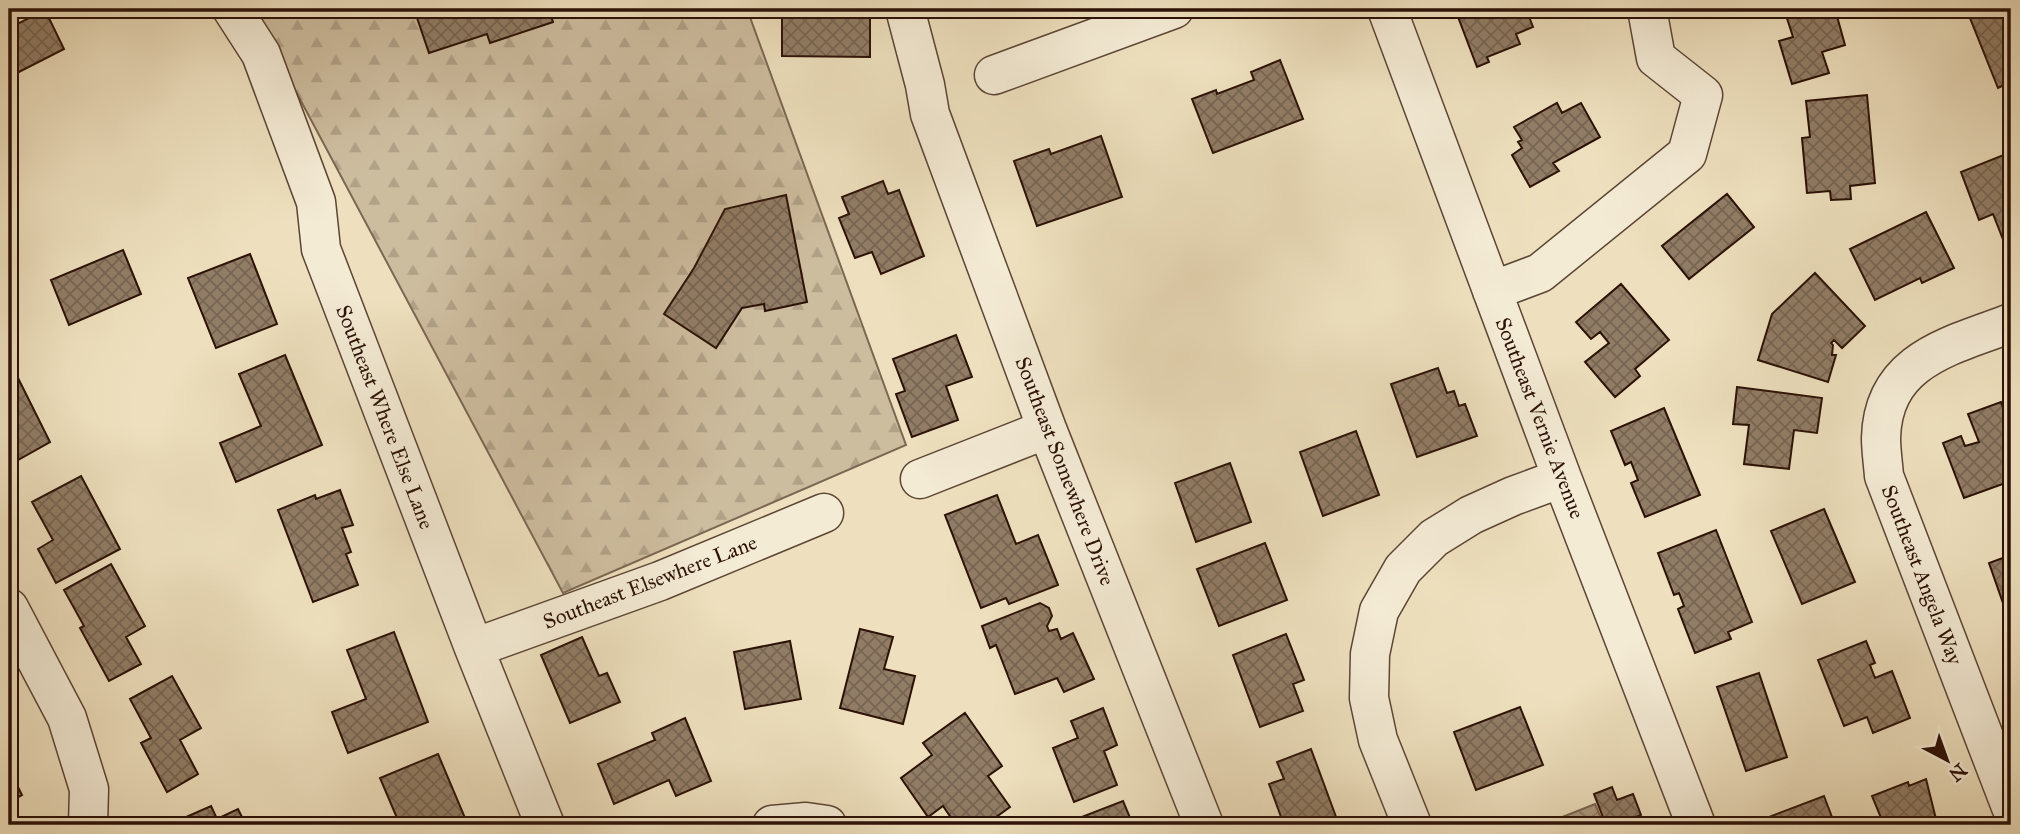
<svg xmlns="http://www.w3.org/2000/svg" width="2020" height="834" font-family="'IM FELL Great Primer',serif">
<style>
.forest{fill:url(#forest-firs);stroke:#7c6753;stroke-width:2}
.water{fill:url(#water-waves);stroke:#796350;stroke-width:2}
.building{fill:url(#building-cross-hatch);stroke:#2c1107;stroke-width:2}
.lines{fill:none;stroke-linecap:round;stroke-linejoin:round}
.minor-casing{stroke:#5c4535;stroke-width:41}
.minor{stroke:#f4ebd5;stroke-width:38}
.labels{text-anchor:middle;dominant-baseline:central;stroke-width:5;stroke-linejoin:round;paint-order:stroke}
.street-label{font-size:21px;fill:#2c1107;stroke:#f4ebd5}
</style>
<defs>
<pattern id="forest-firs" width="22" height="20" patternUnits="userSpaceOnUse" patternTransform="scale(1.75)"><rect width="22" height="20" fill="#cdbd9f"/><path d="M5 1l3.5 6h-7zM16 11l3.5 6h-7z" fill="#b0a187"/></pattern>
<pattern id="water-waves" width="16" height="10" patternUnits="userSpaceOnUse" patternTransform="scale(1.75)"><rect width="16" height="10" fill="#ac9a80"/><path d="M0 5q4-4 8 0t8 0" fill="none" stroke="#8c7c67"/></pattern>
<pattern id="building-cross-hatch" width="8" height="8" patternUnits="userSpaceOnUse" patternTransform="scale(1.75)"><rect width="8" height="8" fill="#917d66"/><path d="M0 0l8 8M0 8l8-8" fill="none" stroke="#776552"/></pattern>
</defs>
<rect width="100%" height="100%" fill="#eee0be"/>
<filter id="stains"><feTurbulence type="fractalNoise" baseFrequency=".00286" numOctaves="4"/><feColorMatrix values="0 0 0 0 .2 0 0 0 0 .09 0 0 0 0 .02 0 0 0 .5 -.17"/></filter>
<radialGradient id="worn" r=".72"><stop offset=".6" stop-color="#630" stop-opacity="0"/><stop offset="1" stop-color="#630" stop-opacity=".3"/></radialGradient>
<path class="forest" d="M252 9H747L906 445 563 593Z"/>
<path class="water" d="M1595 804 1604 825H1554L1552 821Z"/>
<path class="building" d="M414 9H549L553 22 490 43 487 34 429 53Z
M782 9H865V17L870 16V57L782 56Z
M1449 9H1526L1533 27 1516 34 1520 44 1487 57 1489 62 1477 67 1458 17 1453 18Z
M1784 9H1835L1845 45 1822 52 1829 73 1792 84 1779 41 1793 37Z
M1980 9H2011V82L1998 88 1968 13Z
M45 10 64 49 9 77V28Z
M1280 60 1303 119 1213 153 1192 99 1216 90 1217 94 1254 80 1251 72Z
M1867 95 1875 183 1850 186 1851 199 1831 200 1830 191 1807 193 1802 138 1810 137 1806 101Z
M1557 103 1562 113 1581 103 1600 137 1553 163 1559 171 1530 187 1512 155 1522 148 1518 142 1522 140 1514 127Z
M1101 136 1122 197 1037 226 1014 161 1049 149 1051 154Z
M2006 154 2011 168V239L2004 242 1993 214 1979 220 1961 172Z
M883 181 888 194 899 190 924 256 881 274 872 252 855 258 839 218 849 214 842 197Z
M1727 194 1754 227 1689 279 1662 246Z
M786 195 807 302 765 311 764 304 742 308 716 348 664 314 694 268 725 209Z
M1926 212 1954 268 1922 283 1920 278 1875 300 1850 249Z
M123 250 141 294 69 325 51 280Z
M250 254 277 324 216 348 188 278Z
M1815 273 1865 326 1842 348 1834 340 1831 343 1833 345 1832 355H1836L1828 382 1758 360 1772 314Z
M1621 284 1669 340 1635 369 1640 376 1615 397 1585 362 1609 343 1600 332 1591 339 1576 322Z
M956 335 972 377 946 386 958 420 912 437 896 394 905 391 893 359Z
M285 355 322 445 236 482 220 443 261 426 239 374Z
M12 366 50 442 9 465V368Z
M1438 368 1447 393 1454 391 1459 406 1465 404 1477 436 1417 457 1391 384Z
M1737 387 1822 398 1817 433 1794 430 1789 469 1744 464 1749 425 1733 424Z
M2001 402 2011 428V481L1964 498 1943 443 1961 436 1965 446 1979 442 1968 414Z
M1664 408 1700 495 1645 517 1631 483 1638 480 1631 462 1625 465 1611 431Z
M1356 431 1379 495 1323 516 1300 452Z
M1230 463 1251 522 1196 542 1175 483Z
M81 476 120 549 56 583 38 549 53 540 32 502Z
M340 490 353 525 342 528 351 552 346 554 358 585 313 602 278 510 315 495 316 499Z
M997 495 1016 544 1038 535 1058 585 1009 604 1006 598 981 608 945 515Z
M1824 509 1855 582 1802 604 1771 531Z
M1716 530 1752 622 1728 632 1731 639 1695 653 1678 609 1684 606 1679 593 1674 595 1658 553Z
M1265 543 1287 600 1219 626 1197 569Z
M2011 555V626L1989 563Z
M111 564 145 626 126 637 141 664 109 681 80 628 84 626 64 590Z
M1040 603 1049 608 1052 616 1047 626 1049 631 1057 629 1061 639 1073 633 1094 679 1064 692 1057 678 1015 694 996 645 990 648 982 626Z
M860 629 893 637 884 669 915 676 903 724 840 708Z
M394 632 428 722 348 753 332 712 366 699 347 650Z
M1286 634 1304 680 1293 684 1303 711 1260 727 1233 655Z
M582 637 599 676 607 673 620 702 570 723 541 655Z
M790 641 801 699 745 709 734 652Z
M1866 641 1875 663 1870 665 1875 678 1892 671 1910 718 1873 733 1867 717 1844 726 1818 660Z
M1759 673 1787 757 1746 771 1717 687Z
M172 676 201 728 180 740 198 774 167 792 141 743 151 738 130 699Z
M1520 707 1543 765 1476 790 1454 732Z
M1103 708 1117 745 1104 751 1117 785 1074 802 1053 748 1078 738 1071 721Z
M965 713 1002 766 988 776 1010 807 985 825H956L943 806 928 817 901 778 932 755 923 743Z
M685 718 711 781 676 796 669 780 614 804 598 764 655 740 652 733Z
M1311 749 1339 825H1284L1269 784 1284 779 1277 762Z
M438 754 465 818 459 820 461 825H400L380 778Z
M9 769 22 795 9 802Z
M1926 779 1937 823 1951 820 1953 825H1884L1872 796 1908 782 1909 786Z
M1612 787 1617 800 1633 794 1641 815 1615 825H1606L1594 794Z
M1824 796 1835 825H1763L1761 820Z
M1123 801 1133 825H1082L1079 818Z
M211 806 217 819 238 809 246 825H168Z"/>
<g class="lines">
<defs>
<path id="minor" d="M232 9 261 54 316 202 321 249 474 648 545 825
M905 9 925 85 930 114 1047 429 1204 825
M1387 9 1562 478 1696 825
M994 75 1174 9
M1492 291 1540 273 1687 154 1703 95 1656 58 1647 9
M2011 323C1951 346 1883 359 1881 438 1881 450 1883 463 1884 476L2011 807
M920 479 1047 429
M9 608 67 718 89 789 88 825
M474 648 660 581 824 513
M772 825 806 822 827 825
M1412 825 1378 740 1369 698 1370 654 1379 611 1403 569 1434 538 1471 515 1513 496 1562 478"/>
</defs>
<use href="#minor" class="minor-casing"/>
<use href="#minor" class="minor"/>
</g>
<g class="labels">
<g class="street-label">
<text transform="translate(385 417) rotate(69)">Southeast Where Else Lane</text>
<text transform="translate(1540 418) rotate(69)">Southeast Vernie Avenue</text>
<text transform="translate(1065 471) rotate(69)">Southeast Somewhere Drive</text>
<text transform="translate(1922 575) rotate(69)">Southeast Angela Way</text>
<text transform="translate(650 582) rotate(-21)">Southeast Elsewhere Lane</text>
</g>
</g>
<rect width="2020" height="834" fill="none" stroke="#eee0be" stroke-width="35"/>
<rect x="10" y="10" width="1999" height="813" fill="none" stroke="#2c1107" stroke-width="3.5"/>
<rect x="18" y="18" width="1985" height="799" fill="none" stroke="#2c1107" stroke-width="2"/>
<g transform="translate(1947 760) rotate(139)" stroke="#f4ebd5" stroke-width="5" paint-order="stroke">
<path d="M0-5L12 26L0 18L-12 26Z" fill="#2c1107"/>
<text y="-10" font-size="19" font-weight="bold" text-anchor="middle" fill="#2c1107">N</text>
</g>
<rect width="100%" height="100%" filter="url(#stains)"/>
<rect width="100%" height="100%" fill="url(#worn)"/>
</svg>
